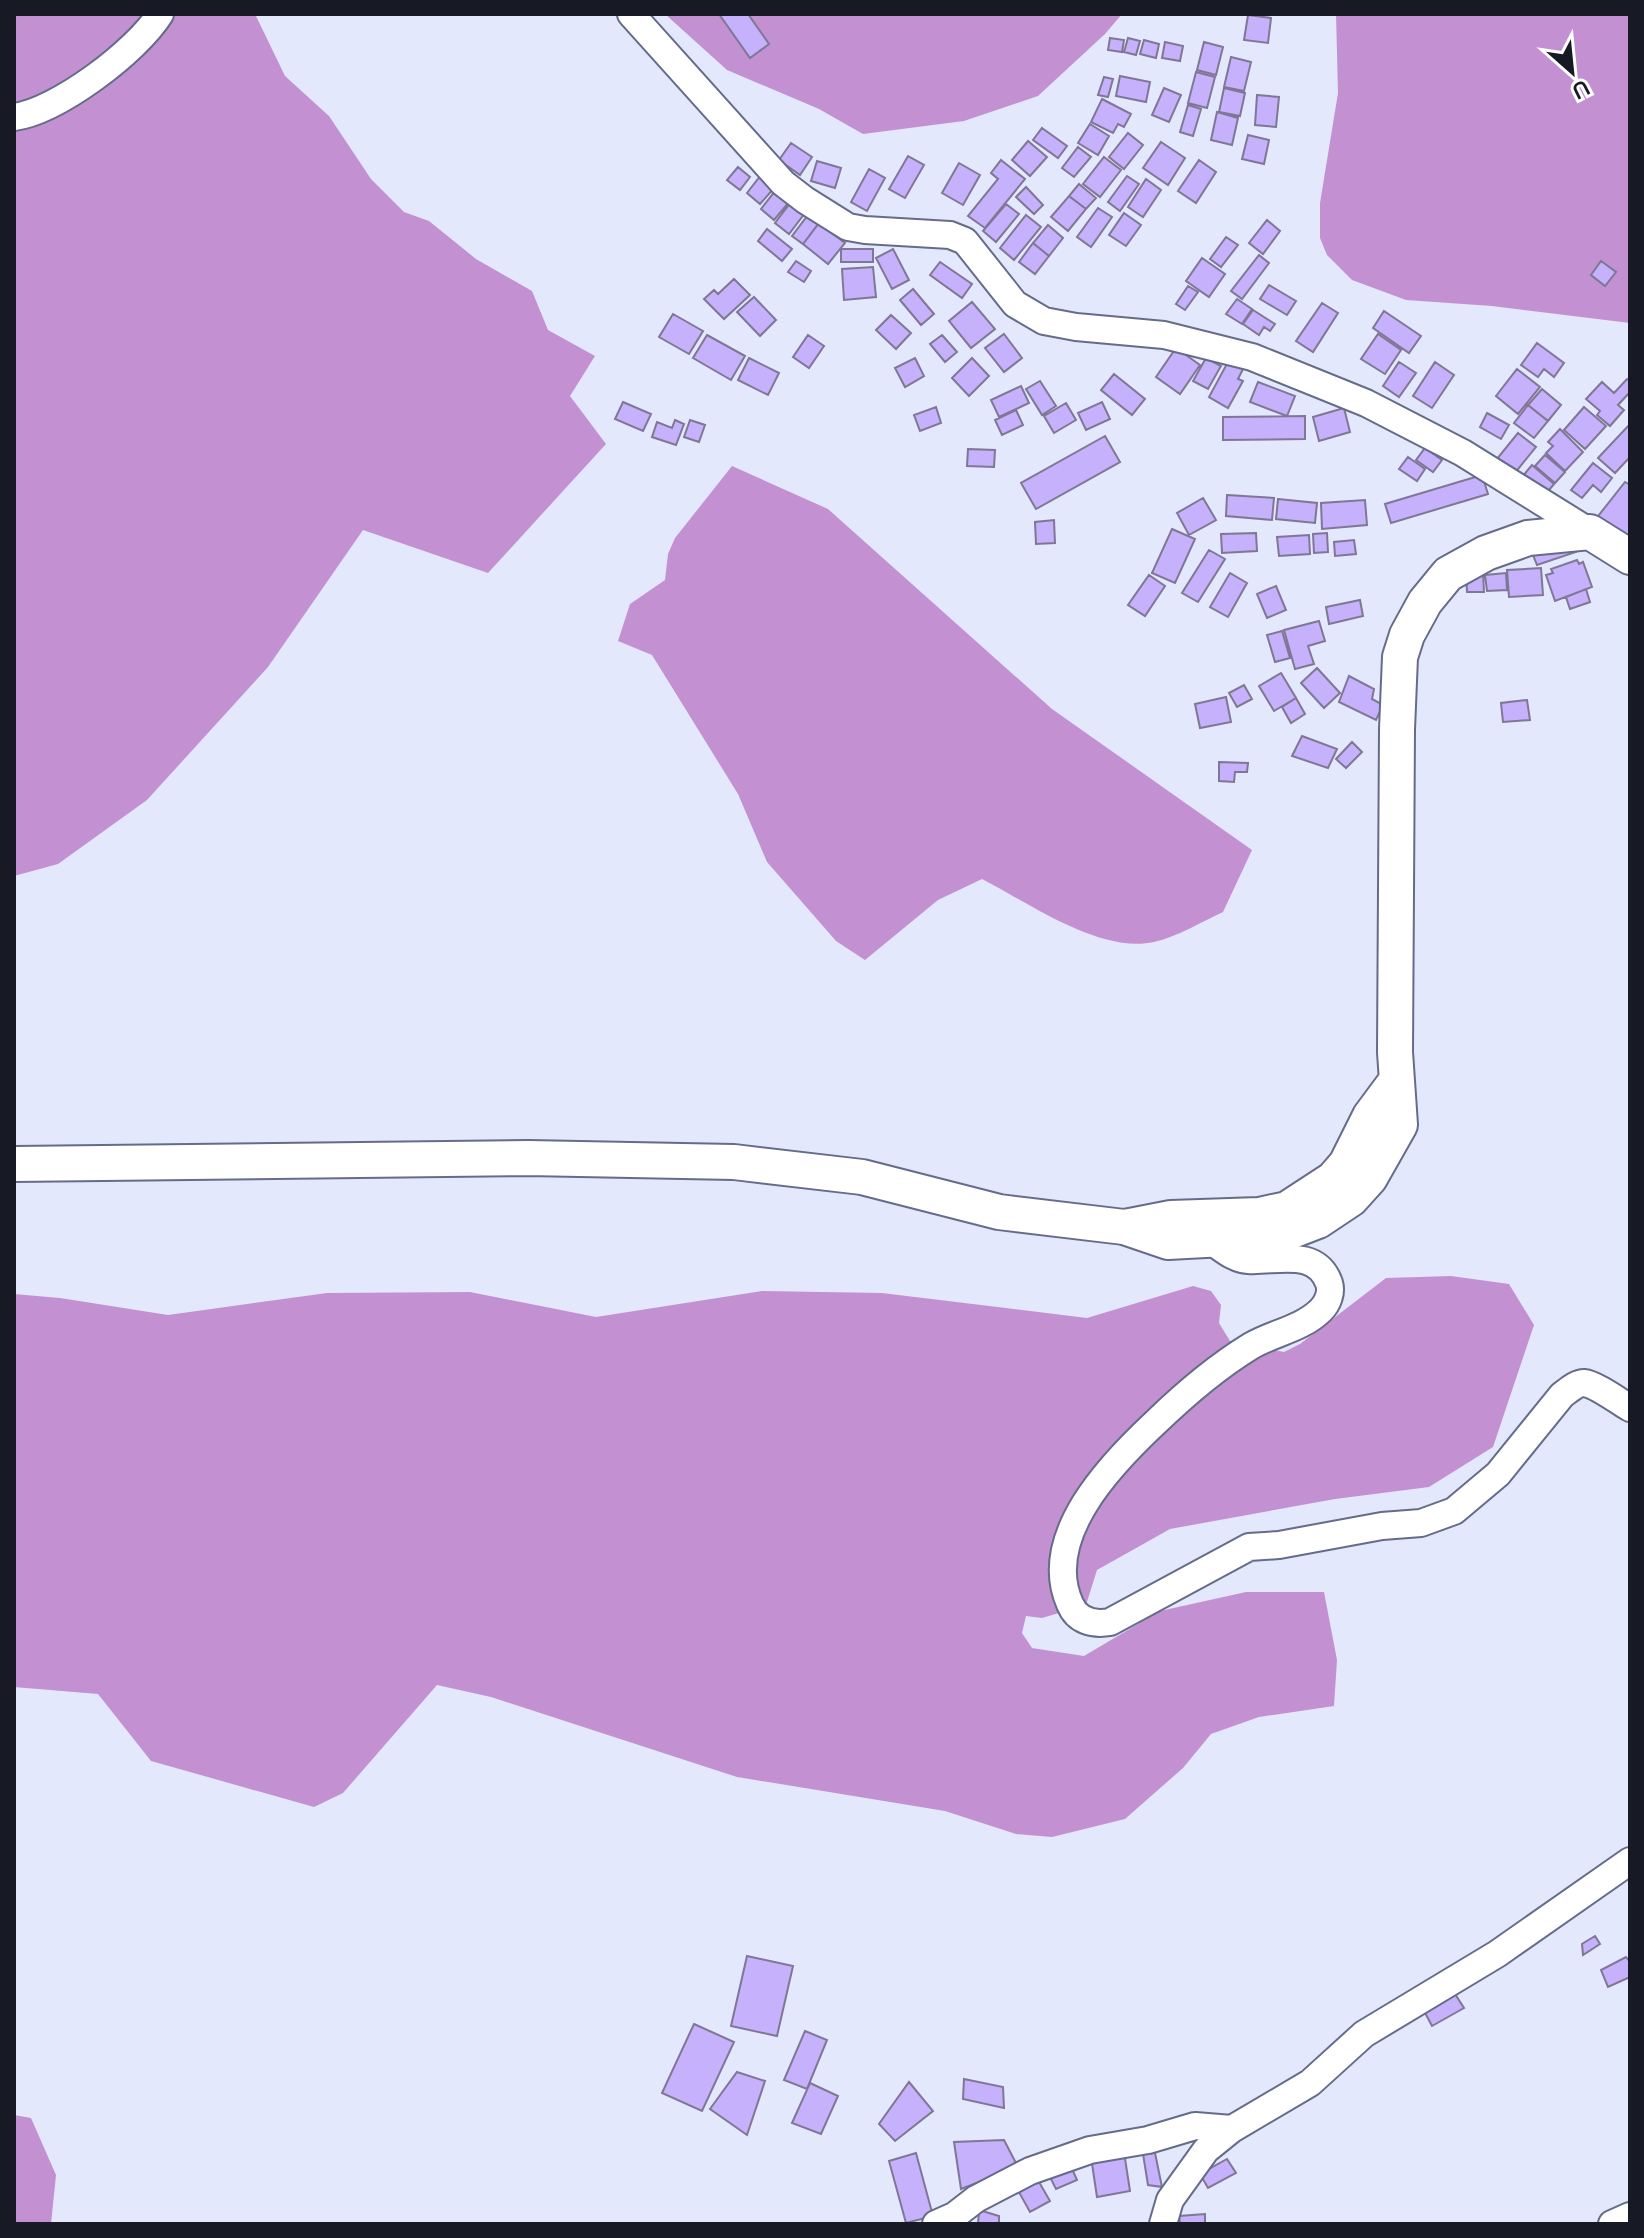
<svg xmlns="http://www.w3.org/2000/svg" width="1644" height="2238" font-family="Mulish,sans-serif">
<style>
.forest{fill:#c391d2}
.building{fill:#c5b1fc;stroke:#7f7795;stroke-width:2}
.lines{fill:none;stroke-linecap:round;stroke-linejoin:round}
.minor-casing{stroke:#656c89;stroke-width:30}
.major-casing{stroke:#656c89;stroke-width:38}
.minor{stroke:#fff;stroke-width:26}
.major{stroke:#fff;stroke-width:34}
</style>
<rect width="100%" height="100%" fill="#e3e8fc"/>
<path class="forest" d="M14 14H255L285 76 329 116 371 179 404 212 429 221 476 259 532 291 548 330 595 356 570 396 606 444 488 573 363 530 268 667 147 800 58 864 14 876Z
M665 14H1122L1105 34 1038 96 964 121 863 134 819 109 727 70Z
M1336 14H1630V323L1492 306 1406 300 1352 280 1327 255 1320 238V203L1338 93Z
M732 466 828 509 1052 709 1252 850 1223 912C1201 922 1177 937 1154 942 1100 954 1029 903 982 879L938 900 865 960 836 941 767 862 738 794 652 655 618 641 630 604 665 580 668 554 675 538Z
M1451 1276 1509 1284 1534 1325 1493 1447 1429 1487 1335 1499 1170 1529 1097 1570 1086 1605 1042 1618 1026 1616 1022 1633 1032 1648 1084 1656 1160 1611 1246 1592H1324L1337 1660 1334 1706 1259 1717 1211 1734 1183 1768 1125 1819 1052 1837 1016 1834 945 1811 737 1777 491 1697 437 1685 343 1793 314 1807 151 1761 98 1694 14 1687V1294L60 1298 168 1315 327 1293 470 1292 596 1317 762 1291 882 1293 1087 1318 1193 1286 1211 1291 1221 1305 1219 1323 1230 1341 1284 1352 1300 1344 1386 1278Z
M14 2115 31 2118 56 2175 51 2224H14Z"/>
<path class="building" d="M719 14H748L769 44 750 58Z
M1248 15 1271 18 1268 43 1244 40Z
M1110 38 1124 40 1122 52 1108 50Z
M1128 38 1140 41 1136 55 1124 52Z
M1144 40 1159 44 1156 58 1140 54Z
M1165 42 1183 46 1180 61 1162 58Z
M1204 42 1223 47 1216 75 1197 70Z
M1231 57 1251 62 1244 91 1224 87Z
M1196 72 1215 77 1207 108 1188 103Z
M1120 76 1150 82 1146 102 1116 96Z
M1104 77 1113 79 1108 97 1098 95Z
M1164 88 1181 95 1169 122 1152 115Z
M1224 88 1245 93 1240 116 1219 112Z
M1257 95 1279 97 1276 127 1255 125Z
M1102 99 1131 114 1124 127 1118 124 1113 133 1091 122Z
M1188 105 1201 109 1193 136 1180 132Z
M1217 112 1238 118 1232 145 1211 140Z
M1090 124 1109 136 1098 155 1078 143Z
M1042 128 1067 146 1058 158 1033 140Z
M1128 133 1143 145 1124 169 1109 157Z
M1248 135 1269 140 1264 164 1242 159Z
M1028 141 1047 157 1030 176 1012 160Z
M1161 142 1185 158 1168 185 1143 168Z
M791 143 812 157 800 175 779 160Z
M1078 147 1091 157 1074 177 1062 168Z
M908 156 924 165 905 198 889 189Z
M1104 157 1121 170 1100 197 1083 184Z
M1001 160 1025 179 985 228 968 216 998 179 991 173Z
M1199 160 1216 172 1196 203 1178 191Z
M817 161 841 168 835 188 811 181Z
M959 163 980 175 963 205 942 193Z
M738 167 750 177 740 190 727 180Z
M869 169 885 178 867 211 851 202Z
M761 175 775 187 760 204 747 193Z
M1127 176 1139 184 1120 211 1108 202Z
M1146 179 1161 190 1143 217 1128 207Z
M1079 184 1096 198 1086 209 1069 196Z
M1026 187 1043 205 1034 214 1016 197Z
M776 190 790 201 774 220 761 209Z
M1069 196 1086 209 1068 231 1051 217Z
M791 202 805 213 789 234 775 223Z
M1006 204 1019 214 996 242 983 231Z
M1098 208 1112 217 1091 247 1077 237Z
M1124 213 1141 225 1126 246 1109 235Z
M808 215 819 223 803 244 792 236Z
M1026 215 1041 227 1014 260 1000 248Z
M1267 220 1280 231 1263 254 1249 243Z
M819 223 845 243 828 264 803 244Z
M1048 225 1063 238 1049 256 1033 243Z
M767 229 792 249 782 261 758 241Z
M1226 237 1238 245 1221 267 1210 259Z
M1033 243 1049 256 1035 274 1019 262Z
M841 249H873V262H841Z
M893 249 909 280 892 289 876 258Z
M1259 255 1269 263 1242 299 1231 291Z
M1202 258 1225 274 1209 297 1186 281Z
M796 261 811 271 804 282 788 272Z
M1601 261 1616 272 1605 286 1591 275Z
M940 262 972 284 962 298 930 275Z
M873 267 876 297 844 300 842 269Z
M734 279 750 295 724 319 704 299 714 290 718 294Z
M1269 285 1296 301 1287 315 1260 299Z
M1188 286 1198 292 1185 310 1176 304Z
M913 289 934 314 921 325 900 300Z
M754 297 776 320 760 336 737 312Z
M1237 299 1252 309 1242 324 1226 314Z
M972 302 995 329 971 348 949 321Z
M1322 303 1338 313 1313 352 1296 341Z
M1253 310 1275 324 1270 331 1264 327 1259 335 1243 324Z
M1384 311 1421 336 1409 353 1373 328Z
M673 314 703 331 689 354 659 337Z
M891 315 911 333 896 349 876 330Z
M1004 334 1022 358 1004 372 985 348Z
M1378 334 1401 350 1385 374 1361 359Z
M707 335 745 356 731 380 693 358Z
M808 335 824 346 809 368 793 357Z
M942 335 957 352 945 362 930 344Z
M1537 343 1564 363 1554 377 1544 369 1538 377 1521 365Z
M1176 348 1200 365 1180 394 1156 377Z
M749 358 779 373 768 395 738 380Z
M915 358 924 376 905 387 895 368Z
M972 358 989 376 969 396 952 378Z
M1206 358 1221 366 1208 389 1193 381Z
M1229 360 1244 367 1238 379 1243 381 1228 408 1209 397Z
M1399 362 1416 373 1399 397 1383 386Z
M1435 362 1454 375 1432 408 1413 396Z
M1517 369 1540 387 1518 414 1496 396Z
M1114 374 1145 399 1132 415 1101 390Z
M1627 379 1630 381V392L1618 405 1624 410 1610 426 1597 415 1600 411 1586 399 1602 382 1614 393Z
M1040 381 1056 406 1042 415 1026 389Z
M1258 382 1295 396 1287 416 1250 402Z
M1021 386 1029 403 999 417 991 400Z
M1542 389 1561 405 1548 421 1528 405Z
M623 402 651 414 643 431 615 419Z
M1102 402 1110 419 1086 430 1078 413Z
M1066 403 1076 420 1054 433 1044 416Z
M1528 405 1548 421 1534 438 1514 423Z
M936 407 941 423 920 431 914 415Z
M1584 407 1606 426 1585 449 1564 430Z
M1344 408 1350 432 1319 441 1313 417Z
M1016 410 1023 425 1002 435 995 420Z
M1487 413 1509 425 1501 439 1480 427Z
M1305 416V439L1223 440V417Z
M675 420 684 424 676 445 652 437 657 422 672 428Z
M690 420 705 425 699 442 684 437Z
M1630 424V457L1615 473 1598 458Z
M1560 429 1583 452 1565 471 1546 453 1553 446 1548 442Z
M1518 433 1536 447 1514 474 1496 460Z
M1105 436 1120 462 1036 509 1021 483Z
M1425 448 1442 460 1433 472 1416 460Z
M968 449 995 450 994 467 967 466Z
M1545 455 1565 472 1555 483 1535 466Z
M1408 457 1425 469 1417 481 1399 469Z
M1593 463 1612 478 1601 492 1593 485 1582 498 1571 490Z
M1532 465 1554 484 1544 496 1522 477Z
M1482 475 1488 494 1391 523 1385 504Z
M1625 482 1630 485V540L1595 520Z
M1227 495 1274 498 1272 520 1226 516Z
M1203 498 1216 520 1189 535 1177 513Z
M1278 499 1317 503 1315 523 1276 519Z
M1365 500 1367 525 1322 529 1321 503Z
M1054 520 1055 543 1036 544 1035 522Z
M1172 529 1195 539 1175 583 1152 573Z
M1256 533 1257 551 1222 553 1221 534Z
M1327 533 1328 552 1314 553 1313 534Z
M1309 535 1310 554 1279 556 1277 537Z
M1570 536 1576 552 1537 565 1531 550Z
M1354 540 1356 554 1335 556 1334 542Z
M1209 550 1225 559 1198 602 1182 593Z
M1577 560 1579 564 1583 562 1592 587 1555 601 1546 575 1553 573 1551 569Z
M1541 568 1543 595 1509 597 1507 570Z
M1483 572 1484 592H1467L1466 573Z
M1230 573 1247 583 1228 617 1210 607Z
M1506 573 1507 590 1487 591 1485 575Z
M1149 575 1165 586 1145 616 1128 605Z
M1276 586 1286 610 1267 618 1257 594Z
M1586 589 1590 602 1570 609 1566 597Z
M1360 600 1363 616 1329 624 1326 607Z
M1319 621 1325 641 1308 646 1314 664 1295 669 1284 630Z
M1282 631 1290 658 1275 662 1267 635Z
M1317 668 1340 693 1324 708 1301 683Z
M1281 673 1296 698 1274 711 1259 686Z
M1349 676 1374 689 1372 699 1383 705 1376 720 1339 702Z
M1244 685 1252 699 1237 707 1229 693Z
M1226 697 1231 722 1200 728 1195 704Z
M1296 698 1305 714 1291 723 1282 707Z
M1527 700 1530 720 1503 722 1501 703Z
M1302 736 1337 749 1328 768 1292 756Z
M1352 742 1362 752 1346 768 1336 759Z
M1219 762 1248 763 1247 772H1235L1234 782 1219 781Z
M1595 1936 1600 1944 1583 1955 1582 1944Z
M747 1956 793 1966 777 2036 731 2026Z
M1626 1957 1630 1962V1977L1608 1987 1601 1970Z
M1455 1994 1464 2008 1432 2026 1424 2011Z
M694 2024 734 2042 702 2111 662 2093Z
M805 2031 827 2040 807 2089 784 2080Z
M737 2072 765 2081 747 2135 710 2109Z
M964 2079 1003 2087 1004 2108 963 2099Z
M909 2082 933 2111 895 2141 879 2124Z
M810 2083 838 2096 821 2134 792 2123Z
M1004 2140 1018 2167 961 2189 954 2142Z
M1154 2148 1162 2187 1148 2185 1143 2154Z
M1124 2152 1130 2191 1097 2197 1091 2157Z
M916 2153 933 2216 906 2223 889 2161Z
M1227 2159 1236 2173 1208 2188 1200 2174Z
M1069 2162 1077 2180 1056 2189 1047 2171Z
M1035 2175 1050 2201 1030 2212 1015 2185Z
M979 2210 999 2216V2224H978Z
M1205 2214V2224H1180L1179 2216Z"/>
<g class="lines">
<defs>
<path id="minor" d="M631 14 783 183 805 200 848 227 865 230 950 235 965 241 1015 304 1044 321 1076 327 1164 335 1252 357 1366 403 1463 453 1590 532
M14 117C58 111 137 51 160 14
M1211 1241C1223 1249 1233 1259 1248 1260 1276 1262 1316 1247 1329 1283 1332 1292 1328 1303 1321 1310 1302 1329 1273 1333 1251 1346 1215 1368 1185 1394 1156 1422 1111 1464 1040 1537 1070 1604 1077 1621 1093 1625 1110 1622L1249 1547 1279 1545 1382 1526 1421 1523 1454 1511 1498 1474 1562 1395C1568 1391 1576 1383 1584 1383 1595 1384 1620 1402 1630 1408
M936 2224 954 2216 976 2199 1030 2171 1090 2150 1148 2140 1195 2126 1232 2129
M1163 2224 1170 2200 1206 2150 1232 2129 1310 2083 1364 2034 1497 1954 1630 1861
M1612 2224 1630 2216"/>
<path id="major" d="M14 1164 528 1158 734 1162 862 1177 999 1212 1124 1227 1168 1242 1279 1236 1318 1221 1351 1199 1370 1178 1400 1125 1395 1052 1397 729 1400 657 1407 635 1425 602 1448 574 1486 553 1528 538 1590 532 1630 557
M1125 1227 1171 1218 1259 1215 1287 1209 1333 1179 1346 1164 1370 1116 1396 1081"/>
</defs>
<use href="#minor" class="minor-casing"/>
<use href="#major" class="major-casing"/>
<use href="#minor" class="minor"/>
<use href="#major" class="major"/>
</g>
<rect width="1644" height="2238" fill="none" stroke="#171a25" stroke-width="32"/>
<g transform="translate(1572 72) rotate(153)" stroke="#ffffff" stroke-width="6" paint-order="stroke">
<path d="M0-6L14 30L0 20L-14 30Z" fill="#171a25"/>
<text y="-12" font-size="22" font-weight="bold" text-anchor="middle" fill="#171a25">U</text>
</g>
</svg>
